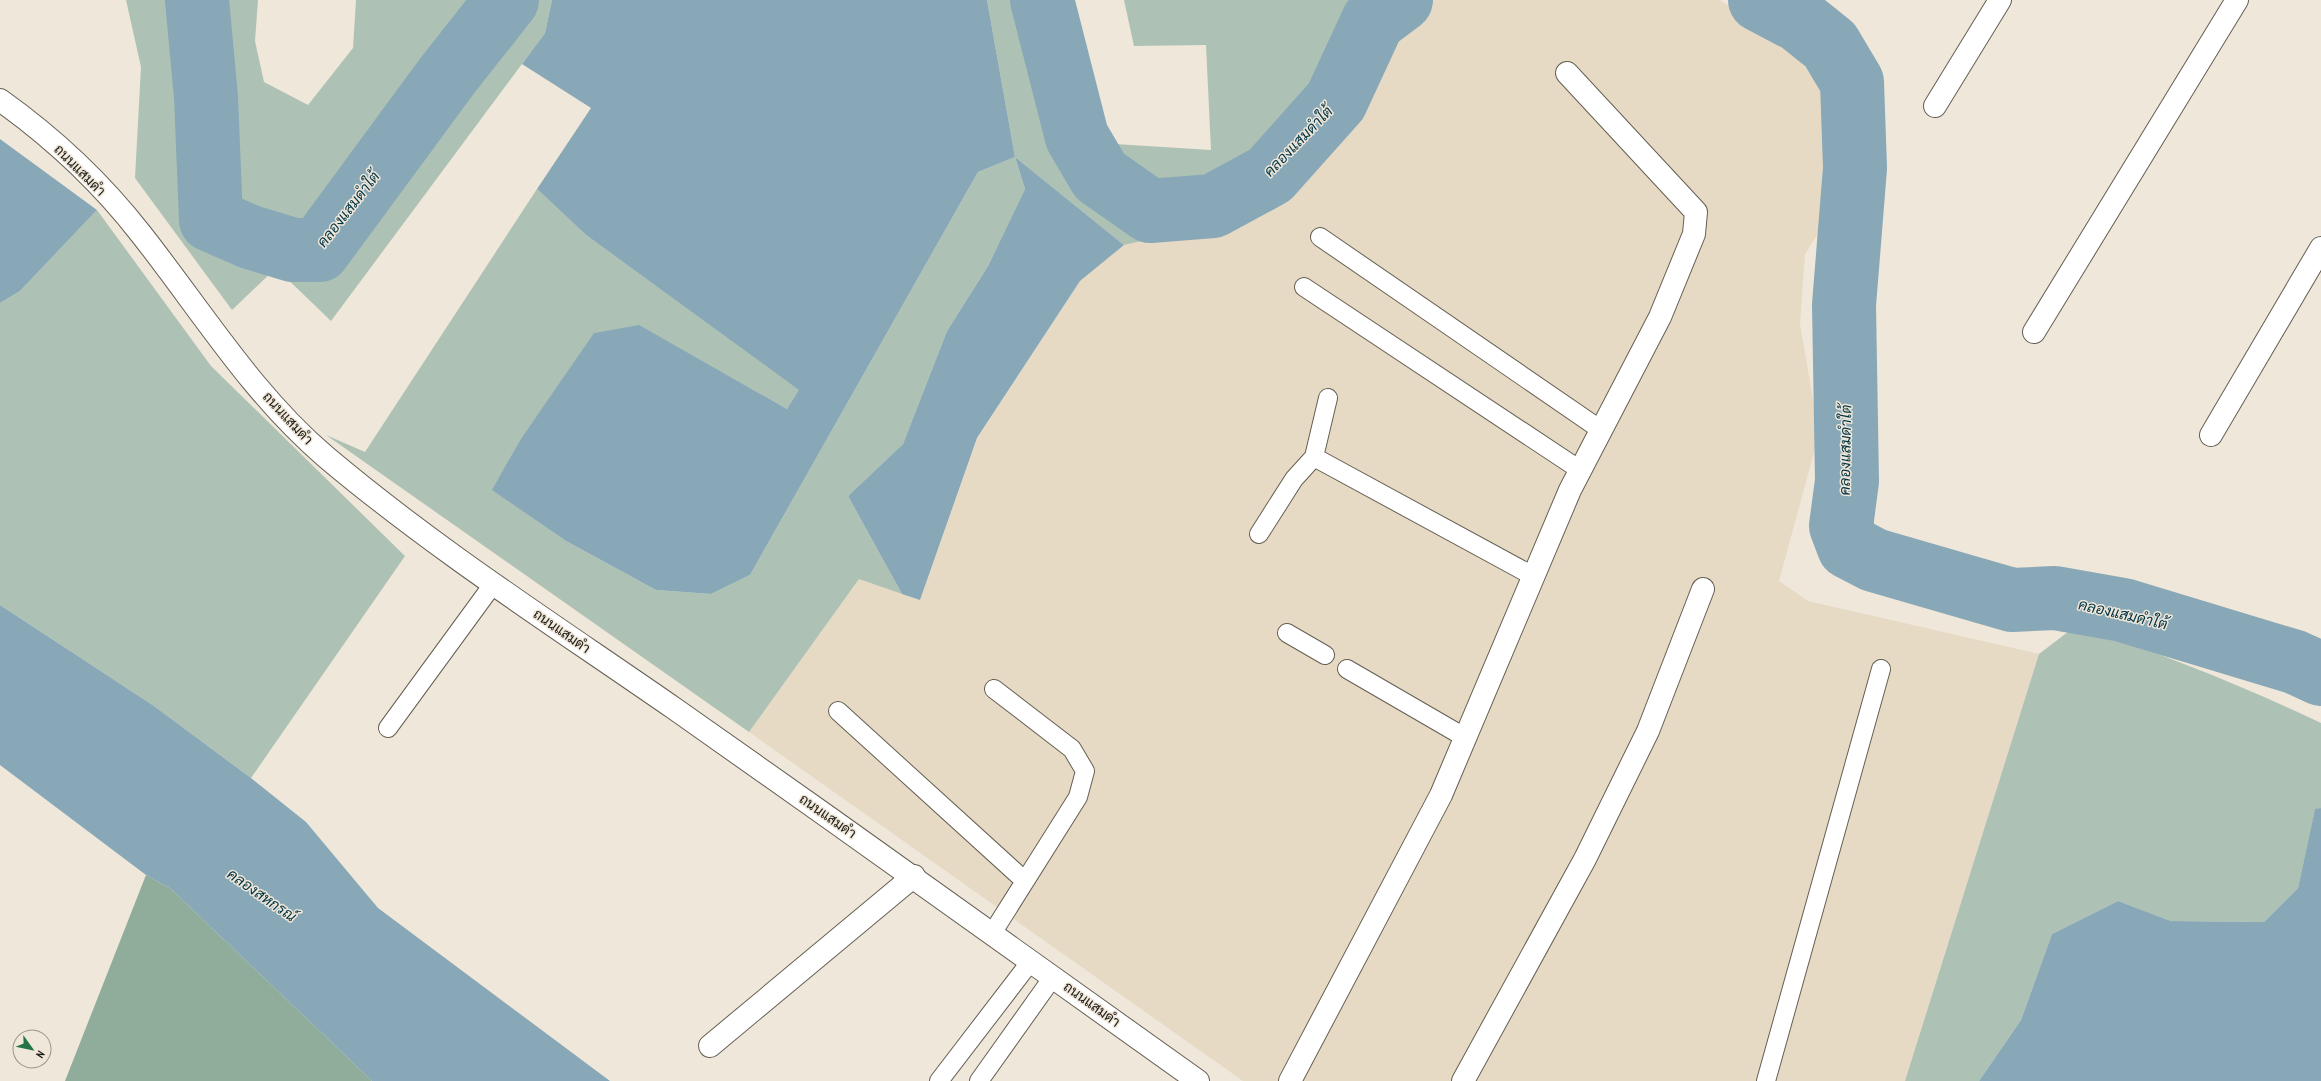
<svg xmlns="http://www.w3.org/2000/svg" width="2321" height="1081" font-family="'PT Sans Narrow',Sarabun,sans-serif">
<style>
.built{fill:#e6dac5}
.green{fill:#adc2b5}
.forest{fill:#8fad9a}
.water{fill:#88a8b8}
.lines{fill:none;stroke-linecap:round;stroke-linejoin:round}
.river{stroke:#88a8b8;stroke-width:64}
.lane-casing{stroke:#655f53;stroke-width:20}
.street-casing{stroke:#655f53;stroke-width:24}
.secondary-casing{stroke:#655f53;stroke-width:24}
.lane{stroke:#fff;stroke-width:18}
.street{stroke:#fff;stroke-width:22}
.secondary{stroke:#fff;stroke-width:22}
.labels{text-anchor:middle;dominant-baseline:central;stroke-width:3;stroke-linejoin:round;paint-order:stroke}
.street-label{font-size:14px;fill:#1d1a15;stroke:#efe7d9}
.water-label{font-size:15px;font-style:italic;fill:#023445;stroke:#efe7d9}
</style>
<rect width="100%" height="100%" fill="#efe7d9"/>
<path class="built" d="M1424 0H1719L1758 22 1814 63 1832 81 1826 221 1805 254 1800 324 1819 434 1779 581 1808 601 2039 654 1905 1081H1243L749 732 859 579 920 600 977 439 1080 281 1124 245 1230 221 1369 73 1415 2Z"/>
<path class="green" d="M126 0H258L255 41 264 82 308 105 353 48 356 0H552L545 33 331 321 276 268 232 310 135 178 141 67Z
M987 0H1057L1088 121 1115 144 1211 150 1206 45 1134 46 1124 0H1416L1309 163 1230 221 1124 245 1015 157 1025 189 988 266 947 331 903 444 848 496 902 594 859 579 749 732 326 435 365 452 537 189 586 235 800 390 787 409 639 326 595 333 520 440 493 490 566 541 656 590 711 594 750 575 978 172 1015 157Z
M97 210 211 366 405 556 251 778 154 706 0 605V303L20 291Z
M2077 625C2160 653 2241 685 2321 723V808L2315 810 2298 888 2264 922 2171 921 2118 901 2052 934 2021 1020 1979 1081H1905L2039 654Z"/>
<path class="forest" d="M146 875 171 889 372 1081H65Z"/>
<path class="water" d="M552 0H987L1015 157 1124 245 1080 281 977 438 920 600 902 594 848 496 903 444 947 331 988 266 1025 189 1015 157 978 172 750 575 711 594 656 590 566 541 492 490 520 440 594 333 639 325 787 409 799 390 586 235 537 189 591 108 522 64 545 33Z
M0 139 97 210 20 291 0 303Z
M0 605 154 706 251 778 306 822 378 908 610 1081H372L171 889 146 875 0 765Z
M2321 808V1081H1979L2021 1020 2052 934 2118 901 2171 921 2264 922 2298 888 2315 809Z"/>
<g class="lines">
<path class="river" d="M197 0 206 97 211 220 250 237 293 250H319L447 76 507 0
M1042 0 1077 137 1100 176 1150 211 1213 206 1270 175 1336 101 1373 21 1401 0
M1760 0 1800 21 1830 45 1852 82 1855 168 1844 305 1847 481 1841 526 1849 547 1874 560 2012 600 2055 598 2123 610 2295 662 2321 674"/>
<defs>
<path id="lane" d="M1320 237 1601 430
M1304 287 1580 470
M1314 457 1328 398
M1259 534 1294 479 1314 457 1533 576
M1287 633 1325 655
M1347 669 1466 738
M838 711 1025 881
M388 728 494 583
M993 932 1078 797 1085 771 1072 749 994 689
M939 1081 1031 961
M979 1081 1053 977
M1766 1081 1881 669"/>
<path id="street" d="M1935 106 2000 0
M2034 332 2237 0
M2211 435 2321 248
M710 1046 914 876
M1290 1081 1441 795 1570 490 1660 317 1694 234 1696 212 1567 73
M1463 1081 1585 859 1648 731 1703 589"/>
<path id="secondary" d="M0 100C52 137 102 184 141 234 201 310 252 394 326 457 435 549 557 627 675 709 850 832 1024 956 1198 1081"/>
</defs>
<use href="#lane" class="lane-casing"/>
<use href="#street" class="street-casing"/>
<use href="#secondary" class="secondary-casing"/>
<use href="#lane" class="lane"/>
<use href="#street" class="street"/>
<use href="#secondary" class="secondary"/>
</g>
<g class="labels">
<g class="street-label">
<text transform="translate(80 170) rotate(45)">ถนนแสมดำ</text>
<text transform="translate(288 418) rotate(47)">ถนนแสมดำ</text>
<text transform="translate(562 631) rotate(35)">ถนนแสมดำ</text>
<text transform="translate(828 816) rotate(35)">ถนนแสมดำ</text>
<text transform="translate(1092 1004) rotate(36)">ถนนแสมดำ</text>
</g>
<g class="water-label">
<text transform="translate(1298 141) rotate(-46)">คลองแสมดำใต้</text>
<text transform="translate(348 209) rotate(-52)">คลองแสมดำใต้</text>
<text transform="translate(1845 450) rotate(-89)">คลองแสมดำใต้</text>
<text transform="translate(2123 614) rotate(13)">คลองแสมดำใต้</text>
<text transform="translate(262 895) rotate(35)">คลองสหกรณ์</text>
</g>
</g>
<g transform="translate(32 1049) rotate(123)"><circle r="19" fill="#efe7d9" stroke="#9b958b"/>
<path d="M0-3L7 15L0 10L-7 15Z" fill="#247546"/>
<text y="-6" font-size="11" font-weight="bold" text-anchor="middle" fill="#1d1a15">N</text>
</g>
</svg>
